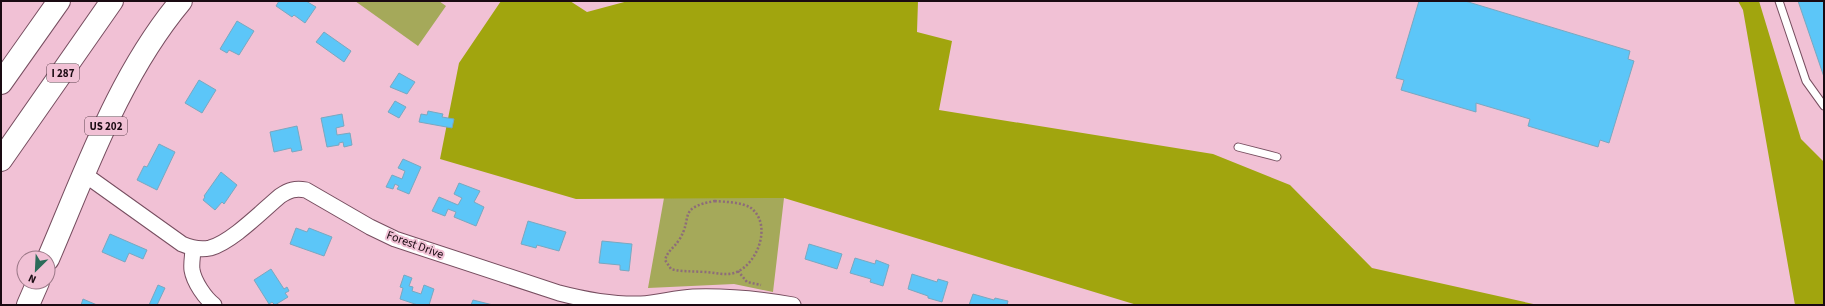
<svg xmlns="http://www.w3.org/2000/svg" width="1825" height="306" font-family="'Source Sans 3',sans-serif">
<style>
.green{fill:#a5a95a}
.forest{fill:#a1a50e}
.building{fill:#5cc6f8;stroke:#79a8c0}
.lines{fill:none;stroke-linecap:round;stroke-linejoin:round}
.service-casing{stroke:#774e60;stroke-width:9}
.minor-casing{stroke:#774e60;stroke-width:17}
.primary-casing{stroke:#774e60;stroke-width:24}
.motorway-casing{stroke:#774e60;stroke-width:24}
.path{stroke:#8d6c7a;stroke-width:2.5;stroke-dasharray:2 2;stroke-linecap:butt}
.service{stroke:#fff;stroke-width:7}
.minor{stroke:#fff;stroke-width:15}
.primary{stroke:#fff;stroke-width:22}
.motorway{stroke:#fff;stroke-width:22}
.labels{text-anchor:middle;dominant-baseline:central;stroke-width:4;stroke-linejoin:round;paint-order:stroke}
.shield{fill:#f1c1d5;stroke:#5a414c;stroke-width:1}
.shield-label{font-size:11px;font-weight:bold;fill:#1a0a12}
.street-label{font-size:12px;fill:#1a0a12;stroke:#f1c1d5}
</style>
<rect width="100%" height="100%" fill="#f1c1d5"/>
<path class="green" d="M355 1H439L446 6 418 46Z
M664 198H784L773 292 734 284 648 288Z"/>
<path class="forest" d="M501 1H570L587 12 628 1H918L917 32 952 41 939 110 1213 154 1290 185 1372 268 1538 305H1137L784 198 576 199 440 159 459 63Z
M1738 1H1759L1801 139 1824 162V305H1795L1743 10Z"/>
<path class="building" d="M279 1H306L316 7 305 23 294 15 292 17 276 6Z
M1419 1H1465L1630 51 1628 59 1634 61 1609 143 1600 140 1598 147 1528 126 1530 119 1476 103V112L1401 90 1404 80 1396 78Z
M1798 1H1824V77Z
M237 21 254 31 239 55 229 50 227 53 220 49Z
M324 32 351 51 344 62 316 42Z
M399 73 415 82 407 94 390 87Z
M199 80 216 90 202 113 185 103Z
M395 101 406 107 399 118 388 112Z
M428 111 443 114 442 117 454 119 452 128 419 122 421 114 427 115Z
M342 114 344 126 336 128 337 135 350 133 352 145 344 147 343 142 339 143V145L327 147 321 118Z
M297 126 302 150 292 152 291 148 274 152 270 132Z
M159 144 175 152 157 190 137 180 144 166 147 167Z
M403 159 421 167 409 194 397 189 399 186 395 184 393 189 386 187 392 175 402 179 405 171 398 168Z
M221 172 237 185 224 204 222 202 215 210 203 200 205 197 204 196Z
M459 183 480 191 474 202 484 207 476 226 454 217 456 212 448 209 445 216 432 211 439 197 458 205 462 198 454 194Z
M528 221 566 232 559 251 537 245 536 248 521 244Z
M296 228 307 232 309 228 332 237 324 256 290 244Z
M110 234 147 250 143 259 129 253 125 262 102 252Z
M602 241 632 244 629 271 620 270V265L599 263Z
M809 244 842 254 837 269 805 259Z
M855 258 875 264 876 260 889 265 883 286 870 282 871 279 850 273Z
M271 269 284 289 287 287 289 291 285 293 288 297 275 305 272 302 269 304 254 280Z
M912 274 937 282 938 279 948 282 942 302 928 298V296L908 289Z
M404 275 412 278 409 286 413 287 412 291 421 294 424 285 434 289 429 305H418L400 299 403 288 400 287Z
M158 285 165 288 157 305H149Z
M973 294 994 300 995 298 1008 301 1007 305H969Z
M83 299 97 305H81Z
M473 300 493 305H471Z"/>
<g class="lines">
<defs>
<path id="service" d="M1779 1 1806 81 1824 106
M1238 147 1277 157"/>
<path id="minor" d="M84 174 182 244C191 248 200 250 210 248 232 242 262 211 280 196 289 190 295 188 306 190L370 227 395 239 559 293C586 300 613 305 641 304 658 303 675 298 693 297 726 296 760 299 793 305
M193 248C193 255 191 263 192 270 194 282 205 298 214 305"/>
<path id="primary" d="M48 259C86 171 119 75 181 1
M28 305 38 282"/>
<path id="motorway" d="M1 83 59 1
M1 160 112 1"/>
</defs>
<use href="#service" class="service-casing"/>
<use href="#minor" class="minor-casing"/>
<use href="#primary" class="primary-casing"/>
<use href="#motorway" class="motorway-casing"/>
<path class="path" d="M715 201C725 202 742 202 751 208 773 225 757 266 734 273 724 276 714 272 704 272 692 271 682 272 671 269L665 260C668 250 674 248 679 240 694 217 676 208 715 201Z
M738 271 747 282 761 285"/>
<use href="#service" class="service"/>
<use href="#minor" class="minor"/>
<use href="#primary" class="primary"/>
<use href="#motorway" class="motorway"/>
</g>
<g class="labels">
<g class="shield">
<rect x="47" y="64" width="32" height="18" rx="3"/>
<rect x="85" y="117" width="42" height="18" rx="3"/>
</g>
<g class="shield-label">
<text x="63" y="73">I 287</text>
<text x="106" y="126">US 202</text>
</g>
<g class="street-label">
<text transform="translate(415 245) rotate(20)">Forest Drive</text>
</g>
</g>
<rect width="1825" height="306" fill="none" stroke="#1a0a12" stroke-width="4"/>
<g transform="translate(36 270) rotate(204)"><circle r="19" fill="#f1c1d5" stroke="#9b7887"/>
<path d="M0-3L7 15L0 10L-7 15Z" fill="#2c6b59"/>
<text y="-6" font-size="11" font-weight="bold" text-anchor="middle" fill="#1a0a12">N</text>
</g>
</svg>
